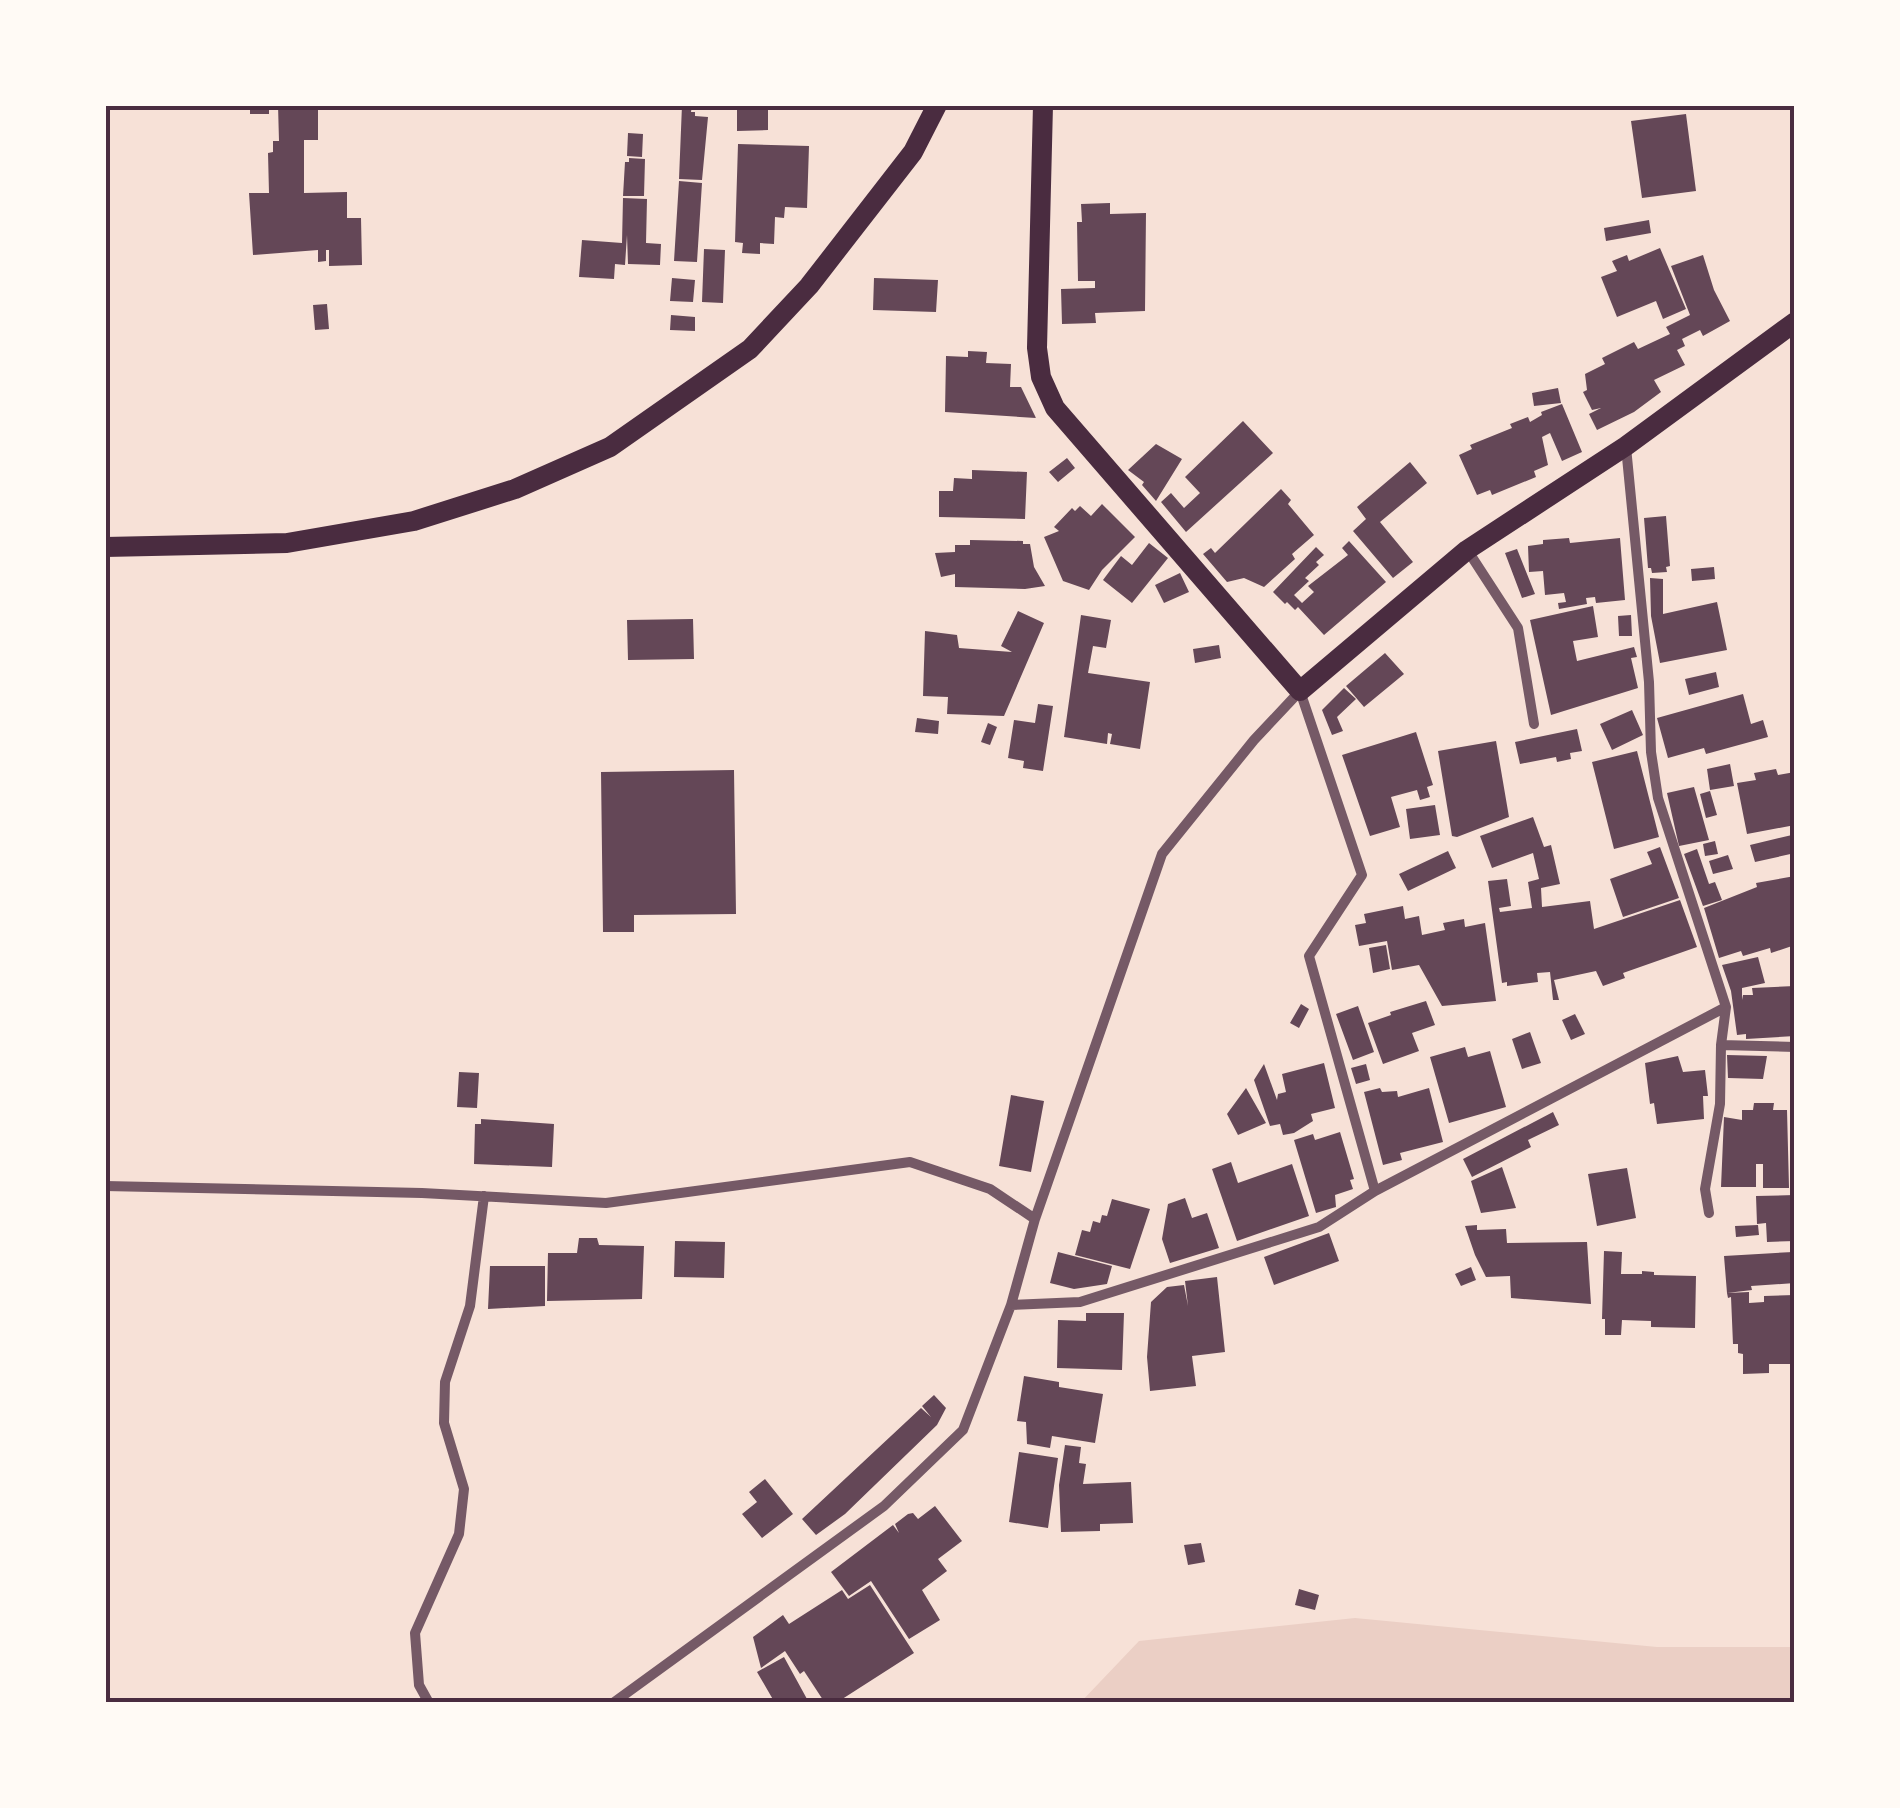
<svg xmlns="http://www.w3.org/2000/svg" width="1900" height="1808" font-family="Ubuntu,sans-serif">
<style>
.green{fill:#ebcfc5}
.building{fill:#644757}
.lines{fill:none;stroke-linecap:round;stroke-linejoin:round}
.minor{stroke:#755966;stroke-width:10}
.secondary{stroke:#4a2c40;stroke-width:20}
.neatline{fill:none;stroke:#4a2c40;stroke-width:4}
</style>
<rect width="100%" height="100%" fill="#f7e1d7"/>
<path class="green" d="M1355 1618 1657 1647H1795V1703H1080L1139 1641Z"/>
<path class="building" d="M250 105H269V114H250Z
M278 105 318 106V140H304V193L347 192V218H361L362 265 329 266V250H326V261L318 262V250L253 255 249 193H269L268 153 273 152V141H279Z
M682 105H692L691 112H695V116L708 117 702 180 679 179Z
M737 105H768V130L737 131Z
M1686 114 1696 191 1642 198 1631 121Z
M628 133 643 134 642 157 627 156Z
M738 144 809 146 807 208 785 207 784 218 775 217 774 244 760 243V254L742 253 743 243 735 242Z
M629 158 645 159 644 196H623L625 162H629Z
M679 181 702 183 697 262 674 261Z
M623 198 647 199 646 243 661 244 660 265 628 264 627 235 625 265 615 264 614 279 579 277 582 240 622 243Z
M1110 203V214L1146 213 1145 311 1095 313 1096 323 1062 324 1061 289 1095 288V281H1078L1077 222H1082L1081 204Z
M1649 220 1651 233 1606 241 1604 228Z
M1660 248 1686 309 1663 319 1656 301 1617 317 1601 277 1617 271 1612 261 1627 255 1629 261Z
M704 249 725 250 723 303 702 302Z
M1703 255 1714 290 1730 321 1703 336 1700 330 1682 339 1685 346 1677 350 1685 365 1654 380 1661 392 1634 412 1597 430 1589 414 1601 408 1592 410 1583 392 1587 390 1585 374 1605 364 1602 358 1634 342 1638 349 1670 334 1666 327 1690 315 1671 266Z
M672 278 695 280 693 302 670 301Z
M874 278 938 280 936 312 873 310Z
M327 304 329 329 315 330 313 305Z
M671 315 695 317V331L670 330Z
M968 351 987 352 986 363 1011 364 1010 387H1021L1036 418 945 412 946 356 968 357Z
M1558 388 1561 403 1534 406 1532 393Z
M1562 404 1582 452 1562 461 1550 433 1542 437 1548 465 1534 471 1536 477 1492 495 1490 490 1477 495 1459 455 1472 449 1470 445 1512 428 1510 424 1528 417 1530 422 1542 415 1541 412Z
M1243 421 1273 453 1186 532 1161 502 1171 493 1184 508 1200 493 1185 477Z
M1156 444 1182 459 1156 501 1142 485 1144 482 1128 470Z
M1067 458 1075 468 1058 482 1049 472Z
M1410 462 1427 483 1380 522 1413 562 1393 578 1353 531 1366 519 1357 507Z
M972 470 1027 472 1025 519 939 517V491H953L954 478 972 479Z
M1281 489 1291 500 1288 504 1314 535 1292 554 1295 559 1264 587 1244 578 1227 582 1203 554 1211 548 1215 553Z
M1102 504 1135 537 1102 570 1089 590 1063 581 1044 537 1059 531 1054 527 1072 508 1075 511 1080 506 1091 516Z
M1666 516 1670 566 1666 567 1667 572 1652 573 1651 568H1648L1644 518Z
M1569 538 1570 543 1620 538 1625 600 1596 603 1595 597 1586 598 1587 604 1559 609 1558 603 1566 602 1564 593 1545 595 1543 571 1529 572 1528 546 1543 544V540Z
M970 540 1023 541V544H1030L1034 567 1045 586 1025 589 955 587V574L941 577 935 553 955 552V545H970Z
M1349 541 1386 582 1324 635 1298 607 1295 610 1287 602 1285 604 1273 592 1316 547 1324 555 1316 562 1319 565 1305 578 1309 581 1294 595 1302 603 1314 592 1308 586 1348 555 1342 548Z
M1149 543 1168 558 1132 603 1103 580 1121 556 1132 565Z
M1517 549 1535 594 1522 598 1505 553Z
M1714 567 1715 579 1692 581 1691 569Z
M1180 573 1189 592 1164 603 1155 585Z
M1650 578 1663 579V614L1717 602 1727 650 1660 663 1651 616Z
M1593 606 1598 637 1573 641 1577 661 1634 647 1637 657 1631 658 1638 688 1551 715 1530 620Z
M1018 611 1044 623 1004 716 947 714 948 697 923 696 925 631 957 635 959 648 1012 652 1001 646Z
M1081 615 1111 620 1106 648 1093 646 1088 673 1150 682 1140 749 1110 744 1112 734 1108 733 1107 744 1064 737Z
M1631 615 1632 636H1619L1618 616Z
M693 619 694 659 628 660 627 620Z
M1219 645 1221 658 1195 663 1193 649Z
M1385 653 1404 674 1364 707 1346 686Z
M1716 672 1719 687 1689 695 1685 679Z
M1344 688 1356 699 1337 717 1343 731 1332 735 1322 710Z
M1743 694 1751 724 1763 720 1768 737 1706 754 1704 748 1668 758 1657 718Z
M1038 704 1053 706 1043 771 1023 768 1024 761 1008 758 1014 720 1035 723Z
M1632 710 1643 735 1612 750 1600 724Z
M917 718 939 721 938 734 915 732Z
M988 723 997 727 990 745 981 742Z
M1577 729 1582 751 1570 753 1571 759 1557 762 1556 757 1520 764 1515 742Z
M1416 732 1433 785 1427 787 1430 797 1420 800 1417 790 1391 797 1400 827 1370 836 1342 755Z
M1496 741 1509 817 1457 837 1452 836 1438 751Z
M1637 751 1659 837 1614 849 1592 762Z
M1730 764 1734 786 1710 790 1707 769Z
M1776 769 1778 775 1795 772V825L1747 834 1737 783 1756 780 1754 773Z
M734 770 736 914 634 915V932H603L601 772Z
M1694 787 1709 840 1679 846 1667 793Z
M1710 791 1717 815 1706 818 1700 794Z
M1435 805 1440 835 1410 839 1406 809Z
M1533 817 1544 847 1551 845 1560 884 1541 888 1542 907 1590 901 1594 929 1680 900 1697 947 1623 973 1625 978 1603 986 1596 971 1554 980 1559 1000H1553L1550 972 1537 973 1538 982 1507 986V982L1502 983 1488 881 1507 879 1511 906 1499 908 1500 912 1532 908 1528 882 1539 879 1533 853 1492 868 1480 836Z
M1792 835 1795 853 1755 862 1750 845Z
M1715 841 1718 854 1705 856 1703 844Z
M1660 847 1679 898 1623 917 1610 879 1652 864 1647 852Z
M1697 849 1709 884 1715 882 1722 900 1703 906 1684 854Z
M1448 851 1456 868 1408 891 1399 874Z
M1728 855 1733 869 1713 874 1709 861Z
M1795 876V945L1771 953 1770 948 1743 956 1741 951 1719 958 1704 908 1757 887 1756 883Z
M1403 906 1405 919 1419 916 1422 935 1445 930 1443 923 1464 919 1465 927 1485 923 1496 1001 1442 1006 1419 965 1392 970 1387 941 1359 946 1355 925 1366 923 1364 914Z
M1386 945 1390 969 1373 973 1369 948Z
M1758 957 1765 983 1742 988V1000L1743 995H1753L1752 988 1795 986V1036L1746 1039V1034L1737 1035 1731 991 1722 965Z
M1426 1001 1435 1025 1412 1033 1419 1051 1383 1064 1368 1023 1391 1015 1390 1012Z
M1301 1004 1309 1009 1299 1028 1290 1023Z
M1358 1006 1374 1052 1353 1060 1336 1014Z
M1575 1014 1585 1034 1571 1040 1562 1020Z
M1530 1032 1541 1063 1522 1069 1512 1039Z
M1465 1047 1468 1057 1490 1051 1506 1107 1449 1123 1430 1057Z
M1727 1055 1767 1056 1763 1079 1728 1078Z
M1678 1056 1683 1072 1705 1070 1708 1096H1703L1704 1119 1657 1124 1654 1103 1650 1104 1645 1063Z
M1324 1063 1335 1108 1311 1114 1313 1121 1294 1133 1283 1135 1280 1124 1270 1126 1254 1080 1264 1064 1277 1100 1278 1094 1286 1092 1282 1074Z
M1366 1064 1370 1080 1356 1084 1351 1068Z
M459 1072 479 1073 477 1108 457 1107Z
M1246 1088 1266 1123 1238 1135 1227 1114Z
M1380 1088 1382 1092 1397 1091 1398 1097 1429 1088 1443 1142 1400 1153 1402 1160 1383 1165 1364 1092Z
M1011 1095 1044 1101 1031 1172 999 1166Z
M1754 1103H1774L1773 1110H1787L1789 1188H1763V1164H1756V1187H1721L1724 1117 1742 1120V1110H1753Z
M1553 1112 1559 1125 1528 1140 1531 1147 1472 1177 1463 1159Z
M481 1119 554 1124 552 1167 474 1164 475 1124H481Z
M1340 1132 1354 1179 1350 1180 1353 1189 1335 1195 1336 1207 1316 1213 1294 1140 1313 1134 1315 1140Z
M1231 1162 1238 1183 1292 1164 1309 1216 1237 1241 1212 1169Z
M1502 1167 1516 1208 1481 1213 1471 1181Z
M1627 1168 1636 1218 1597 1226 1588 1174Z
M1795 1195V1241L1767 1242 1766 1223 1757 1224 1756 1196Z
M1185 1198 1192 1218 1207 1213 1219 1248 1170 1263 1162 1239 1168 1204Z
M1112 1199 1150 1209 1130 1269 1075 1255 1082 1230 1090 1232 1093 1221 1100 1223 1102 1215 1107 1216Z
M1477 1225V1230L1506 1229 1507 1243 1587 1242 1591 1304 1511 1298 1510 1276 1486 1277 1475 1255 1465 1226Z
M1758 1225 1759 1235 1736 1237 1735 1226Z
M1329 1233 1339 1261 1274 1285 1264 1257Z
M579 1238H597L599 1245 644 1246 642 1299 547 1301 548 1253H577Z
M675 1241 725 1242 724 1278 674 1277Z
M1604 1251 1622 1252 1621 1274H1642V1271L1654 1272V1275L1696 1276 1695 1328 1651 1327V1321L1622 1320 1621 1335H1605V1319H1602Z
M1058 1252 1112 1266 1107 1284 1074 1289 1050 1283Z
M1793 1252 1795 1283 1751 1286 1752 1290 1727 1293 1724 1256Z
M490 1266H545V1306L488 1309Z
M1471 1267 1476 1280 1461 1286 1455 1274Z
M1217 1277 1225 1352 1192 1356 1196 1386 1150 1391 1147 1357 1151 1302 1167 1287 1184 1285 1188 1306 1185 1281Z
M1749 1292V1303L1764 1302V1296L1795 1295V1364H1769V1373L1743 1374V1354L1738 1353V1344H1733L1731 1297 1728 1298 1727 1293Z
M1086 1313H1124L1122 1370 1057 1368 1058 1320 1086 1321Z
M1024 1376 1059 1382V1387L1103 1394 1095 1443 1052 1436 1050 1448 1027 1444 1026 1422 1017 1421Z
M934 1395 946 1408 937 1425 845 1514 816 1535 802 1519 921 1408 931 1417 922 1406Z
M1065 1445 1081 1447 1079 1463 1086 1464 1083 1484 1131 1482 1133 1523 1100 1524V1531L1061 1532 1059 1485Z
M1019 1452 1058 1458 1048 1528 1009 1522Z
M765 1479 793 1514 762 1538 742 1514 757 1502 749 1492Z
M935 1506 962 1541 938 1559 947 1571 922 1590 940 1620 909 1639 871 1581 849 1596 831 1572 893 1525 899 1533 895 1524 908 1514 913 1513 918 1519Z
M1201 1543 1205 1562 1188 1565 1184 1545Z
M870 1585 914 1653 836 1703H825L804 1671 800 1674 785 1651 761 1668 753 1637 783 1615 789 1624 842 1590 848 1599Z
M1299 1589 1319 1595 1315 1610 1295 1605Z
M784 1657 807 1699 801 1703H775L757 1672Z"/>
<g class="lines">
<path class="minor" d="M1626 447 1649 682 1651 752 1658 798 1726 1007 1721 1045 1795 1047
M1468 551 1518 628 1534 724
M105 1186 422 1193 606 1203 910 1162 990 1189 1035 1219
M1709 1213 1705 1189 1720 1104 1721 1045
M1011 1305 1080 1302 1319 1227 1375 1191 1726 1007
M429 1703 419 1685 415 1633 459 1534 464 1489 444 1423 445 1382 470 1306 484 1196
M613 1703 884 1506 963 1430 1011 1305 1035 1219 1162 854 1254 740 1300 691 1362 875 1309 956 1375 1191"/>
<path class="secondary" d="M1043 105 1037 348 1041 377 1055 408 1300 691 1467 550 1626 446 1795 322
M105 547 287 543 414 521 515 489 610 447 750 349 809 286 913 152 937 105"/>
</g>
<rect width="1900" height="1808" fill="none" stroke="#fffaf5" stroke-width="215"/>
<rect x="108" y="108" width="1684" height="1592" class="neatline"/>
</svg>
